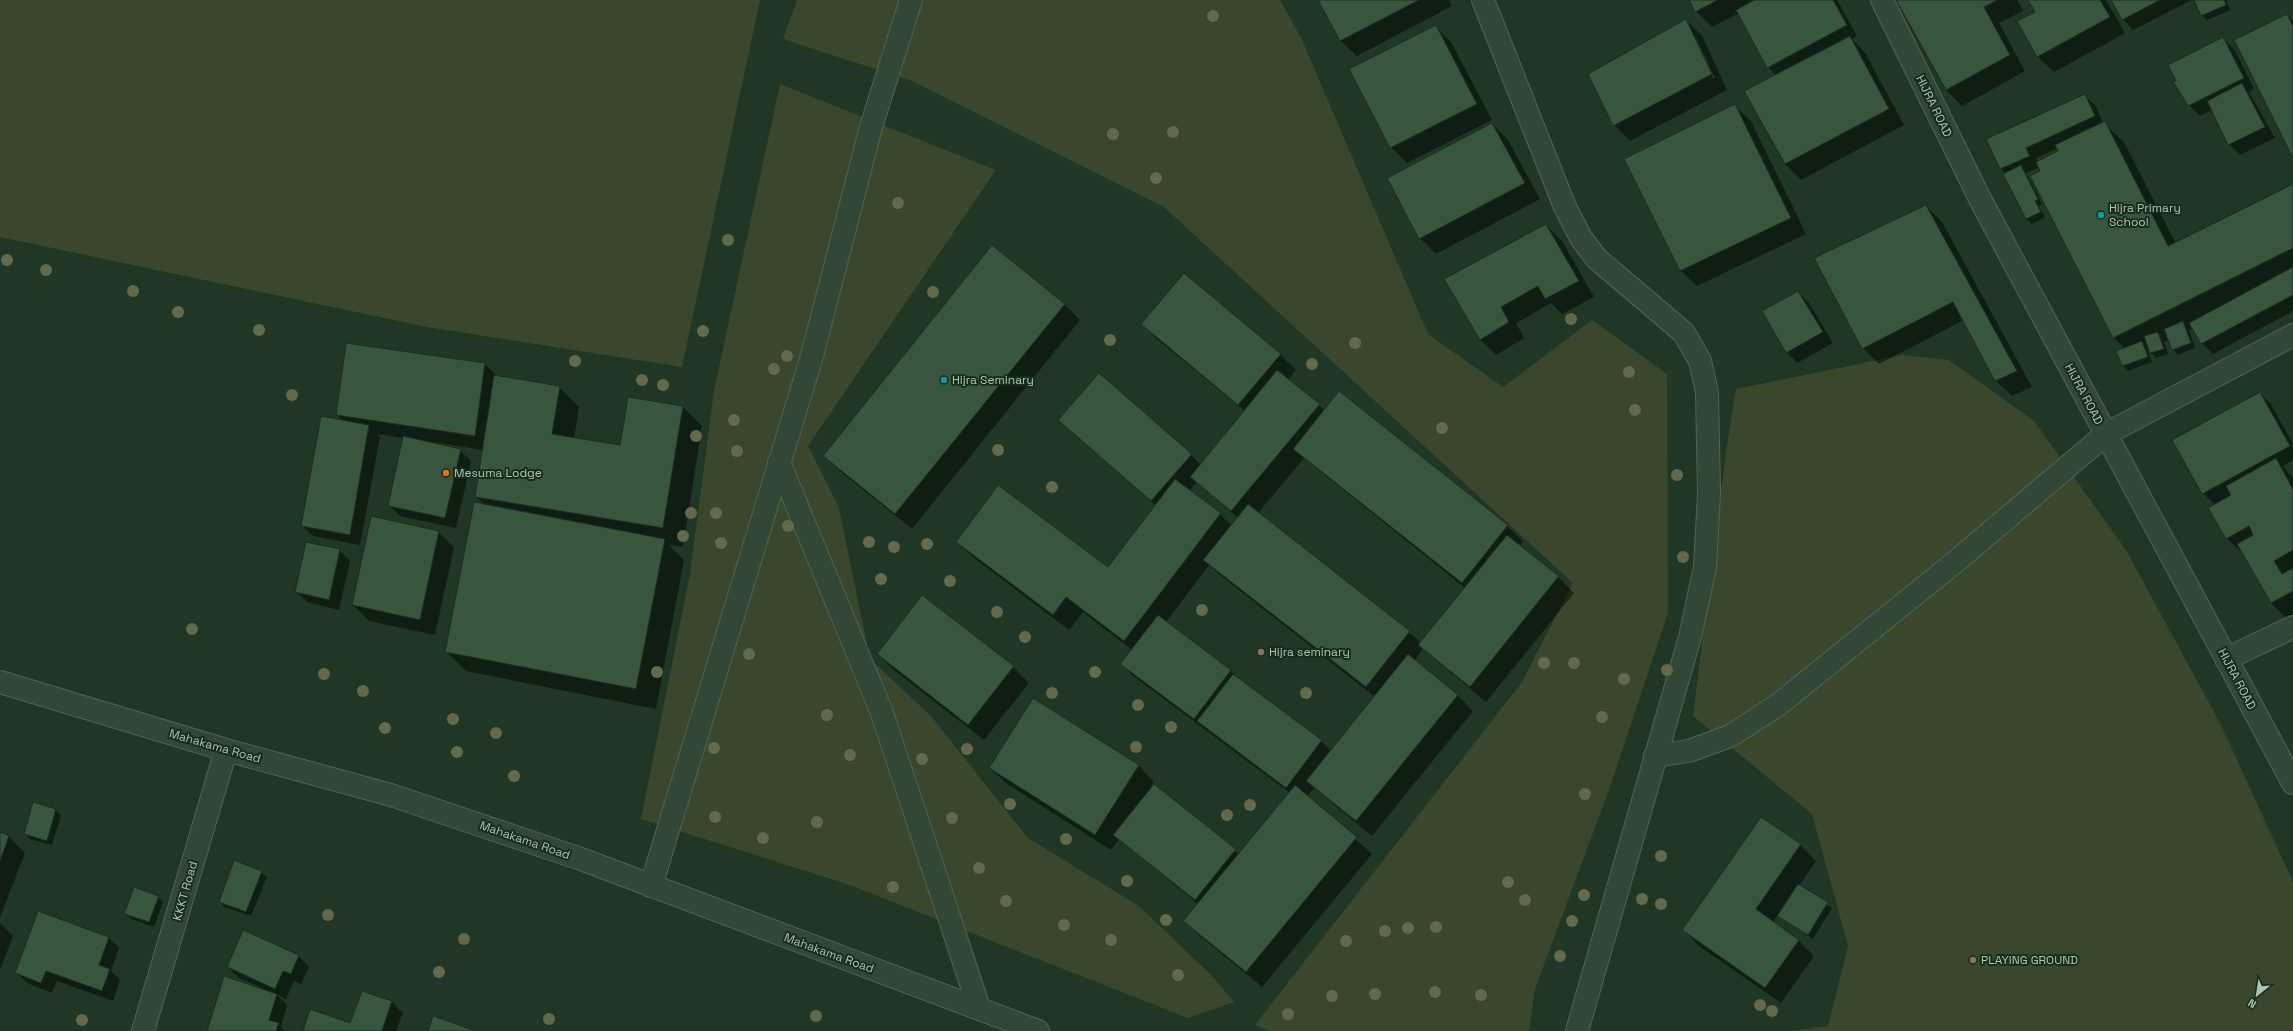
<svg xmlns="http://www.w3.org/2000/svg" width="2293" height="1031" font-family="'Space Grotesk',sans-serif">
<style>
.green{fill:#3b472d}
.shadow{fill:#0007;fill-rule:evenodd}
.building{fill:#38553e;stroke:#1a2e1e}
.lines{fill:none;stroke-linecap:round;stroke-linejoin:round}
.minor-casing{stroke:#506555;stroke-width:24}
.minor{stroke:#334737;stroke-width:22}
.tree{fill:#636a4c}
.culture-dot{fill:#0f9aa8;stroke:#182c1c;stroke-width:1.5}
.food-dot{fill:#e8710a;stroke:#182c1c;stroke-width:1.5}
.education-dot{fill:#8d6e63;stroke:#182c1c;stroke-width:1.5}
.labels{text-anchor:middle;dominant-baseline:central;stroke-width:4;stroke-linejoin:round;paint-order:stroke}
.street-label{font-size:12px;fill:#acc4b2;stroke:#182c1c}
.poi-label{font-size:12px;fill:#acc4b2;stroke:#182c1c;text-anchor:start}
</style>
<rect width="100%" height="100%" fill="#1f3724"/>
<path class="green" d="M0 0H760L682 367 427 327 0 237Z
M797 0H1280L1302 40 1428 334 1503 387 1592 320 1667 374 1668 613 1610 787 1535 989 1529 1031H1269L1255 1025 1522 682 1573 583 1164 207 912 81 783 39Z
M780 84 996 170 808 446 839 508 870 659 931 716 1028 838 1139 906 1211 975 1234 1002 1188 1018 847 884 641 819 690 574 714 391Z
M1902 355 1949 360 2034 421 2126 550 2221 725 2293 882V1031H1792L1828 1026 1848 946 1812 814 1693 716 1726 452 1736 389Z"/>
<path class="shadow" d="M1320 0H1449L1452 6 1357 56 1341 41Z
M1690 0H1837L1857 36 1852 39 1865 53 1904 125 1801 180 1785 164 1776 75 1768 67 1739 13 1712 27 1696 11Z
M1897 0H2017L2023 11 1999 23 2025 71 1962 106 1946 90Z
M2029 0H2106L2125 33 2054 72 2038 57 2018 22 2036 12Z
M2112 0H2192L2133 30 2123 19Z
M2195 0H2226L2231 10 2207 20 2202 15Z
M2287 15 2293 21V156Z
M1686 20 1702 36 1727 90 1630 141 1614 125ZM1694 38H1696L1715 78 1713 79Z
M1435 26 1451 42 1492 120 1407 163 1391 147Z
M2223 38 2234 49 2254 89 2249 92 2275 138 2240 155 2229 144 2212 110 2200 116 2189 105 2180 91 2169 65Z
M2085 96 2096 106 2103 123 2124 142 2176 244 2293 185V311L2213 354 2202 343 2193 328 2189 330 2195 348 2178 355 2173 349 2169 340 2164 342 2168 354 2156 358 2147 349 2152 362 2128 371 2123 366 2117 351 2125 349 2113 337 2040 167 2026 173 2042 204 2039 206 2045 217 2032 224 2026 218 1988 140ZM2058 148 2060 152 2038 162 2036 158Z
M1735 106 1751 121 1806 234 1697 286 1681 271 1626 159Z
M1492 124 1508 140 1540 199 1436 254 1420 238Z
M1926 206 1942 222 2032 387 2012 396 1996 381 1964 320 1879 364 1863 348 1816 259Z
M1546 225 1562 241 1594 297 1562 314 1551 303 1516 323 1524 338 1496 355 1480 339Z
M1798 292 1809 303 1833 343 1797 363 1786 352Z
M1064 304 1080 320 912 529 840 471 824 456Z
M1143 324 1280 354 1296 370 1288 380 1325 411 1507 526 1523 541 1519 546 1558 577 1574 593 1486 702 1423 649 1414 661 1457 695 1473 711 1372 836 1314 788 1307 797 1372 854 1262 987 1200 936 1184 921 1198 904 1119 839 1111 850 1006 783 990 768 1033 700 1139 766 1154 782 1150 788 1239 854 1290 793 1132 675 1122 664 1132 650 1083 612 1069 630 973 557 957 542 1108 569 1156 506 1060 420 1191 455 1201 465 1245 411 1158 340ZM1304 458 1465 588 1421 643 1409 632 1258 513ZM1197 482 1238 518 1232 526 1220 514 1189 491ZM1209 565 1220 575 1375 697 1331 751 1321 741 1166 622Z
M347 344 485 364 498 377 559 387 579 407 574 439 621 446 682 406 702 426 683 547 669 545 684 560 656 709 466 671 446 651 485 505 476 497 483 450 433 442 460 450 471 461 456 528 400 516 389 505 404 438 377 434 380 437 360 545 313 536 302 525 343 421 337 415Z
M2260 393 2271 404 2293 444V460L2283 466 2293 478V615L2287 619 2271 603 2243 553 2226 538 2215 505 2203 493Z
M438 532 454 547 435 635 369 621 353 605Z
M339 550 350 561 339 610 307 602 296 591Z
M922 597 1013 667 1029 683 984 740 894 670 878 654Z
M55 810 61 815 52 845 30 839 25 833Z
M0 834 9 837 25 853 0 917Z
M1800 845 1816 861 1799 886 1832 908 1813 939 1778 915 1773 922 1798 940 1814 956 1781 1003 1699 946 1684 930Z
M261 872 267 877 251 916 225 907 220 902Z
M158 897 163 902 154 927 131 919 126 914Z
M0 923 13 936 0 970Z
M244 932 299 956 309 967 301 984 294 981 286 999 277 995 287 1005 281 1027 285 1031H208L262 988 239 978 228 967Z
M109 938 119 948 111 971 120 980 113 1001 57 981 52 993 27 983 16 972Z
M362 992 392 1002 403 1013 396 1031H304L351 1024Z"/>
<path class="building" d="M1318 0H1419L1340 41Z
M1689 0H1718L1695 12Z
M1754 0H1833L1847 25 1767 68 1736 10Z
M1896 0H1998L1984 7 2010 55 1946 90Z
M2028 0H2100L2110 17 2037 57 2017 21 2035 12Z
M2111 0H2160L2122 20Z
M2194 0H2224L2226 5 2201 16Z
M2287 14 2293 26V158L2234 40Z
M1686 19 1712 74 1613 126 1588 74Z
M1436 25 1477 104 1390 148 1349 69Z
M1850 36 1889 109 1785 164 1744 91Z
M2223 37 2244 78 2188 106 2173 81H2176L2168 65Z
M2242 83 2265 127 2228 145 2207 101Z
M2085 94 2095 116 2026 148 2030 156 2000 169 1986 139Z
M1735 104 1791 218 1680 271 1624 159Z
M2105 121 2168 246 2293 184V248L2113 338 2030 176 2040 171 2036 162 2058 151 2055 145Z
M1492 123 1525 183 1419 239 1387 178Z
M2021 165 2038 199 2035 201 2041 212 2026 219 2003 174Z
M1926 205 2017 371 1995 381 1953 302 1862 349 1814 258Z
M1546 224 1579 281 1545 299 1538 286 1501 307 1509 322 1480 340 1444 279Z
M992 245 1065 304 895 514 823 456Z
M2293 267V295L2201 344 2189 323Z
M1184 273 1281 354 1238 405 1141 324Z
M1798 291 1823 332 1786 353 1762 311Z
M2183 321 2191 343 2172 350 2164 329Z
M2158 332 2164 349 2150 353 2144 336Z
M2142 341 2148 357 2122 366 2116 351Z
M346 343 485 363 475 436 336 415Z
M1277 370 1320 404 1231 511 1190 477Z
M1099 373 1192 454 1151 501 1058 420Z
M494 375 560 386 552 434 620 445 628 397 683 406 663 528 475 497Z
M1339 391 1508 525 1462 583 1293 449Z
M2260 392 2290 446 2202 494 2172 440Z
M321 416 369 425 350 535 301 526Z
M403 436 461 449 445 518 388 506Z
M2276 458 2293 489V550L2274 561 2282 574 2293 568V591L2271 603 2237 544 2253 535 2249 526 2226 539 2208 508 2231 495 2226 486Z
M1175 479 1221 513 1124 641 1066 597 1053 615 956 542 998 485 1108 567Z
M474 502 665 539 636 689 445 652Z
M1248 504 1410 631 1366 687 1203 560Z
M371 516 439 531 420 620 352 605Z
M1507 535 1559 576 1470 687 1418 645Z
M306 542 340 549 329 600 295 592Z
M922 595 1014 666 968 725 877 654Z
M1158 615 1231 670 1194 719 1120 664Z
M1408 654 1458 695 1356 821 1306 781Z
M1233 674 1322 740 1286 788 1197 721Z
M1033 698 1139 765 1095 835 989 768Z
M1154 784 1236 849 1195 900 1113 835Z
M1295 785 1357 837 1246 972 1183 921Z
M33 802 56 809 47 841 24 834Z
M1761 817 1801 844 1756 909 1799 940 1765 988 1682 930Z
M0 832 9 836 0 861Z
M234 860 262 871 246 912 219 902Z
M1798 884 1828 902 1808 935 1777 916Z
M134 887 159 896 149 922 124 914Z
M38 911 109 937 99 965 110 969 102 991 46 971 41 983 15 973Z
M243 930 299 955 291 974 283 971 275 989 227 967Z
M224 976 277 994 269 1020 279 1023 276 1031H207Z
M362 991 392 1001 382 1031H303L310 1009 350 1023Z
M433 1016 476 1031H428Z"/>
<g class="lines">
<defs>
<path id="minor" d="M1483 0 1565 207 1581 238 1596 258 1684 333 1700 361 1707 392 1709 493 1705 567 1690 637 1577 1031
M1882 0 1980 199 2293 783
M779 462 882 713 979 1008
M2226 659 2293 627
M0 682 226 750 391 795 581 859 1038 1031
M1655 756 1689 751 1730 736 1778 705 1954 563 2106 434 2293 335
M651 886 812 356 871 127 911 0
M143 1031 226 750"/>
</defs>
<use href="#minor" class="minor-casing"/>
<use href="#minor" class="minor"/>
</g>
<g class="tree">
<circle cx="1213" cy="16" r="6"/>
<circle cx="1173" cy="132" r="6"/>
<circle cx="1113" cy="134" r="6"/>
<circle cx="1156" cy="178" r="6"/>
<circle cx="898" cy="203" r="6"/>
<circle cx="728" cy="240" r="6"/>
<circle cx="7" cy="260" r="6"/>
<circle cx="46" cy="270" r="6"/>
<circle cx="133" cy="291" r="6"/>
<circle cx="933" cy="292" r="6"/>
<circle cx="178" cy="312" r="6"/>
<circle cx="1571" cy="319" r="6"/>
<circle cx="259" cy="330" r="6"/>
<circle cx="703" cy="331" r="6"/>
<circle cx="1110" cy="340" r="6"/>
<circle cx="1355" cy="343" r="6"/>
<circle cx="787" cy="356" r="6"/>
<circle cx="575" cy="361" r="6"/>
<circle cx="1312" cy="364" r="6"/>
<circle cx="774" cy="369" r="6"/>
<circle cx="1629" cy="372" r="6"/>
<circle cx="642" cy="380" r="6"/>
<circle cx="663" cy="385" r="6"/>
<circle cx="292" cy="395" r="6"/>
<circle cx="1635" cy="410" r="6"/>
<circle cx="734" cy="420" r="6"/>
<circle cx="1442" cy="428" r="6"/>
<circle cx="696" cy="436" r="6"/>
<circle cx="998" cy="450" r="6"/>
<circle cx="737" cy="451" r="6"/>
<circle cx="1677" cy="475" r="6"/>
<circle cx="1052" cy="487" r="6"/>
<circle cx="691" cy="513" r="6"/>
<circle cx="716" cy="513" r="6"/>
<circle cx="788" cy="526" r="6"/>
<circle cx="683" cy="536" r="6"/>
<circle cx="869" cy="542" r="6"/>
<circle cx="721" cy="543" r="6"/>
<circle cx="927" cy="544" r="6"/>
<circle cx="894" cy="547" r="6"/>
<circle cx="1683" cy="557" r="6"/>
<circle cx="881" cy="579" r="6"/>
<circle cx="950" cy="581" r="6"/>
<circle cx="1202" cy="610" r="6"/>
<circle cx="997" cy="612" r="6"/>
<circle cx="192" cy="629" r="6"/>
<circle cx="1025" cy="637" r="6"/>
<circle cx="749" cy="654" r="6"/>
<circle cx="1544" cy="663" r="6"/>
<circle cx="1574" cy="663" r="6"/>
<circle cx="1667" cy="670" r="6"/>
<circle cx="657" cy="672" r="6"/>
<circle cx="1095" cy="672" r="6"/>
<circle cx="324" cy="674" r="6"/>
<circle cx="1624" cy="679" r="6"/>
<circle cx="363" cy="691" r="6"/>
<circle cx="1052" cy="693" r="6"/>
<circle cx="1306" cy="693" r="6"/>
<circle cx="1138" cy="705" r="6"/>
<circle cx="827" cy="715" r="6"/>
<circle cx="1602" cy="717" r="6"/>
<circle cx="453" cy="719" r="6"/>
<circle cx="1171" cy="727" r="6"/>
<circle cx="385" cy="728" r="6"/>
<circle cx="496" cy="733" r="6"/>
<circle cx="1136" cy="747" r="6"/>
<circle cx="714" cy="748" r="6"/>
<circle cx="967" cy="749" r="6"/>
<circle cx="457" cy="752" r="6"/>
<circle cx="850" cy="755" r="6"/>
<circle cx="922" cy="759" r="6"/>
<circle cx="514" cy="776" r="6"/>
<circle cx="1585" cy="794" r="6"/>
<circle cx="1010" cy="804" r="6"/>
<circle cx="1250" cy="805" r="6"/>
<circle cx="1227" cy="815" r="6"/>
<circle cx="715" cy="817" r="6"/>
<circle cx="952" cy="818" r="6"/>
<circle cx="817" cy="822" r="6"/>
<circle cx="763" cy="838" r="6"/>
<circle cx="1066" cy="839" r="6"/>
<circle cx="1661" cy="856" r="6"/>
<circle cx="979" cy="868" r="6"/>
<circle cx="1127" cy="881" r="6"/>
<circle cx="1508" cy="882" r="6"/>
<circle cx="893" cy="887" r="6"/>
<circle cx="1584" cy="895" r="6"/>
<circle cx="1642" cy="899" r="6"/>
<circle cx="1525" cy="900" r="6"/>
<circle cx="1006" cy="901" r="6"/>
<circle cx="1661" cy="904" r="6"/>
<circle cx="328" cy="915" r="6"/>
<circle cx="1166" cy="920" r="6"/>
<circle cx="1572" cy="921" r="6"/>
<circle cx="1064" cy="925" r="6"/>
<circle cx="1436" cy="927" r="6"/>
<circle cx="1408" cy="928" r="6"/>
<circle cx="1385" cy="931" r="6"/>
<circle cx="464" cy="939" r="6"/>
<circle cx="1111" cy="940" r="6"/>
<circle cx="1346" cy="941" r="6"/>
<circle cx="1560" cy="956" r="6"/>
<circle cx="439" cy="972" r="6"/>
<circle cx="1178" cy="975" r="6"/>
<circle cx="1435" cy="992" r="6"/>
<circle cx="1375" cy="994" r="6"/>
<circle cx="1481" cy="995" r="6"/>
<circle cx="1332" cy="996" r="6"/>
<circle cx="1760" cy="1005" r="6"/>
<circle cx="1772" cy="1011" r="6"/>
<circle cx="1288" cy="1014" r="6"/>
<circle cx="816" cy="1016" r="6"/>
<circle cx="549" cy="1019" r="6"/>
<circle cx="82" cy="1020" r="6"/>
</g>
<g class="culture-dot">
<circle cx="2101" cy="215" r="4"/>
<circle cx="944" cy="380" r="4"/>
</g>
<circle class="food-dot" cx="446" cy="473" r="4"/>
<g class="education-dot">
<circle cx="1261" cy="652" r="4"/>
<circle cx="1973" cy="960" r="4"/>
</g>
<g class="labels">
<g class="street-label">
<text transform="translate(1934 106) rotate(64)">HIJRA ROAD</text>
<text transform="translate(2084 394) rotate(62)">HIJRA ROAD</text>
<text transform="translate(2237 679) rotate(62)">HIJRA ROAD</text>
<text transform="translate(215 746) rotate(16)">Mahakama Road</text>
<text transform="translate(525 840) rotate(19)">Mahakama Road</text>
<text transform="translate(185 891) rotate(-74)">KKKT Road</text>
<text transform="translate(829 953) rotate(20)">Mahakama Road</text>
</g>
<g class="poi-label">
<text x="2109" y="208">Hijra Primary<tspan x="2109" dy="14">School</tspan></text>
<text x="952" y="380">Hijra Seminary</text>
<text x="454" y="473">Mesuma Lodge</text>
<text x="1269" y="652">Hijra seminary</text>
<text x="1981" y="960">PLAYING GROUND</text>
</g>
</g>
<g transform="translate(2257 995) rotate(210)" stroke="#182c1c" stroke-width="3" paint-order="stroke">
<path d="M0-3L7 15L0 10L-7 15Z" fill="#acc4b2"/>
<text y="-6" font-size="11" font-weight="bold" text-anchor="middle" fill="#acc4b2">N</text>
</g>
</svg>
